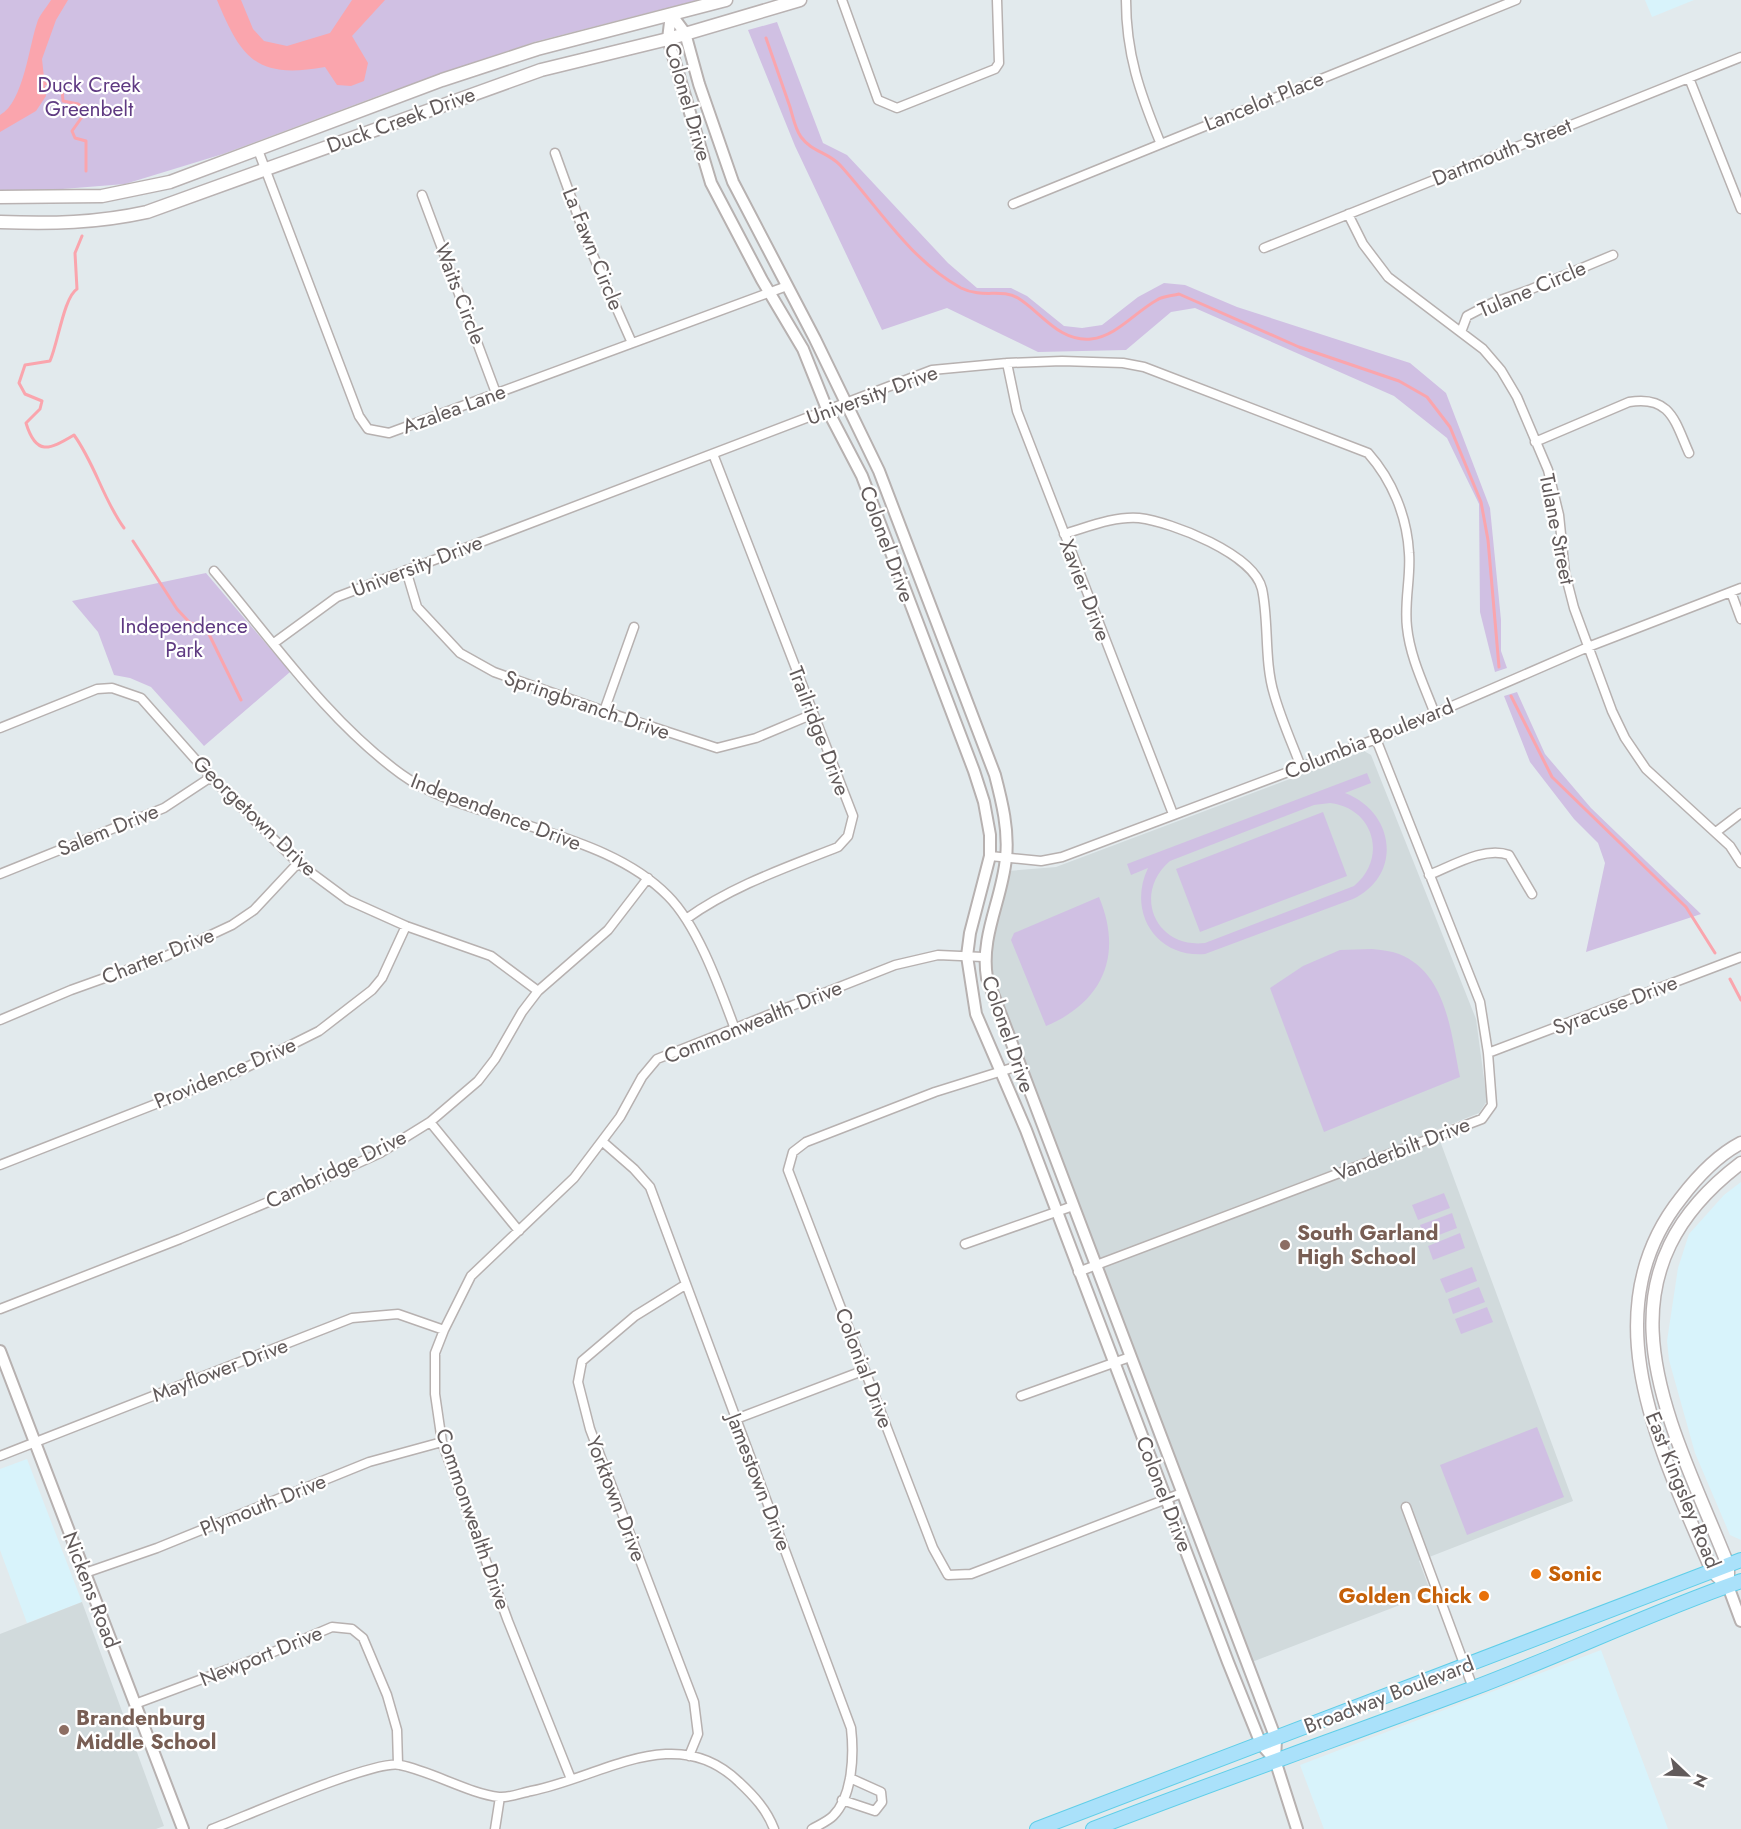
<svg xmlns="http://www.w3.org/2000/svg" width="1741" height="1829" font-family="Jost,sans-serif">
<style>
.commercial{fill:#d8f3fb}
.education{fill:#d1dadc}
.green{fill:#d0c0e3;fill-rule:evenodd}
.water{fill:#faa5ad}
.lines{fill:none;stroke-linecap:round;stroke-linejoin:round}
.stream{stroke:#faa5ad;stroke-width:3}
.minor-casing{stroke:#b7b1b0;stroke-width:11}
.tertiary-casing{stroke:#b7b1b0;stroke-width:14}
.secondary-casing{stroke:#b9b2b2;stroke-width:15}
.primary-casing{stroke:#5fcee8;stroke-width:16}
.minor{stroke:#fff;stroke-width:8}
.tertiary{stroke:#fff;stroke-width:10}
.secondary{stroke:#fff;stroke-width:12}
.primary{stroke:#aae1fa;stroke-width:14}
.education-dot{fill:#8d6e63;stroke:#fff;stroke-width:2}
.food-dot{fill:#e8710a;stroke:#fff;stroke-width:2}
.labels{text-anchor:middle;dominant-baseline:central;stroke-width:4.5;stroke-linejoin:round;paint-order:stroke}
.park-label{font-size:21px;fill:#5f3a82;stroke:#fff}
.street-label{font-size:21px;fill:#625b5b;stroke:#fff}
.education-label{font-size:21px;font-weight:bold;fill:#785e54;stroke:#fff;text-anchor:start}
.food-label{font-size:21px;font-weight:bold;fill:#c56008;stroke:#fff;text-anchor:start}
</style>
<rect width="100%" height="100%" fill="#e2eaed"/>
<path class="commercial" d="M1645 0H1694L1652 17Z
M1741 1182V1540L1730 1535 1695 1453 1669 1360 1667 1341 1678 1268 1689 1234 1724 1195Z
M27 1459 82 1602 27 1623 0 1550V1469Z
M1601 1650 1668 1829H1324L1300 1765Z"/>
<path class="education" d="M1364 751 1371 755 1476 1019 1487 1101 1479 1113 1436 1130 1573 1501 1419 1561 1431 1593 1252 1662 992 984 988 954 1008 871 1056 867Z
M82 1602 164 1826 156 1829H0V1634Z"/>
<path class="green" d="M0 0H698L534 42 386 93 223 154 125 184 0 194Z
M777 22 823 143 847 155 948 263 977 288H1011L1027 296 1064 326 1082 328 1102 325 1138 297 1164 283 1185 285 1237 307 1410 363 1446 393 1490 508 1501 620V651L1507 668 1495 672 1480 612 1479 504 1447 438 1394 396 1195 308 1171 312 1126 350 1038 352 947 308 882 330 795 146 748 30Z
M206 573 290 672 204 746 151 687 130 678 114 675 98 632 72 601Z
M1517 692 1545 754 1591 808 1701 914 1586 952 1605 863 1598 843 1574 819 1530 762 1504 696Z
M1367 773 1371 783 1345 793C1395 812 1403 875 1353 899L1205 954C1156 958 1127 912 1148 868L1131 875 1127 864ZM1330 803C1374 808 1388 858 1354 886L1205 943C1155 949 1132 893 1170 861L1314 805Z
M1323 812 1347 876 1200 932 1176 869Z
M1099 897C1123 954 1104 1002 1046 1026L1011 940 1014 933Z
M1372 949C1381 950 1391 951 1399 954 1447 973 1451 1034 1460 1077L1324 1132 1270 988 1303 966 1340 950Z
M1444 1193 1450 1208 1418 1220 1412 1205Z
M1452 1213 1457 1228 1426 1240 1420 1225Z
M1460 1233 1465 1248 1433 1260 1428 1246Z
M1472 1267 1477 1281 1446 1293 1440 1279Z
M1479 1287 1485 1302 1453 1314 1448 1299Z
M1487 1307 1493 1322 1461 1334 1455 1319Z
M1537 1427 1564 1497 1467 1535 1440 1465Z"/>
<path class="water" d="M51 0H68L56 20 42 59 46 96 36 111 0 132V115C24 102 29 44 38 20 41 13 47 7 51 0Z
M217 0H241L253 29 264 41 287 46 330 33 352 0H385L352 36 368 63 364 81 351 86 337 85 325 67C257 79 242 60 217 0Z"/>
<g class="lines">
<path class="stream" d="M766 38C774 61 782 84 790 107 793 117 795 129 801 137 812 152 828 152 840 165 878 207 910 260 961 288 983 299 1001 288 1018 298 1042 313 1059 342 1091 339 1117 336 1135 312 1157 300 1163 296 1172 296 1179 294L1299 347 1399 381 1427 397 1450 427 1481 502 1488 540 1499 667
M42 83 58 85 62 89 63 101 78 104 83 108 82 117 72 131 75 138 86 141V171
M82 236 75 253 77 289C64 297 58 343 50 361L25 365 19 383 25 394 42 401 40 409 26 423C36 456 49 450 74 435 95 464 103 499 124 528
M133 541 177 609 190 623 205 626 241 700
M1511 696 1552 777 1686 907 1715 953
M1730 979 1741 1000"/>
<defs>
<path id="minor" d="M842 0 878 100 897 108 995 69 999 63 997 0
M1126 0C1126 54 1140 93 1160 142
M1689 78 1741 209
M258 150 359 416 368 429 389 433 787 286
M555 153 588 244 632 343
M422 195 496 393
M1013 204 1516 0
M1348 214 1363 244 1388 277 1483 349 1501 370 1517 397 1548 470 1559 515 1565 573 1574 608 1612 711 1625 738 1646 769 1730 846 1741 863
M1264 248 1741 57
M1461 332 1467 316 1492 303 1529 290 1613 255
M1007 363 1017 411 1173 814
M1535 442 1629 402C1671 395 1675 422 1689 453
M1064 534C1088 527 1114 516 1139 518 1172 522 1254 554 1262 589 1269 621 1264 661 1274 694 1281 719 1292 743 1301 767
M406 570 417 607 460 653 494 672 604 711 717 748 756 738 813 714
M214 571C273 641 327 720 401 774 431 796 471 807 506 818 561 837 626 853 668 896 698 926 720 989 735 1029
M1731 592 1741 619
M274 643 337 597 932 370 1007 363 1062 361 1123 363 1144 367 1368 453C1392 480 1407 516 1409 553 1411 577 1404 602 1407 627 1410 657 1424 685 1435 714
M604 711 634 627
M0 728 97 689 112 688 141 698 211 777 298 863 348 900 406 926 491 956 538 991
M1716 832 1741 813
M990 856 1041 861 1062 857 1376 739 1588 647 1741 588
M0 874 164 808 211 777
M1429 875C1452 866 1484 846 1509 855L1532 894
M686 919C732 886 785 868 838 847L848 836 853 816 713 454
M0 1020 71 990 166 956 232 925 254 910 298 863
M1488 1053 1741 957
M1018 1066 935 1092 806 1142 793 1152 788 1170 933 1548 948 1575 971 1574 1182 1493
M430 1122 519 1231
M603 1142 634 1169 650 1187 851 1728C854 1754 853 1796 833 1816 828 1821 819 1825 812 1829
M0 1165 235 1073 319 1031 372 990 382 978 406 926
M965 1244 1073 1206
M1078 1272 1482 1119 1492 1105 1488 1053 1480 1002 1376 739
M685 1285 635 1316 582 1361 578 1382 590 1429 694 1702 698 1734 689 1756
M0 1309 180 1239 323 1179 380 1153 430 1122 478 1081 495 1059 522 1012 538 991 608 930 648 878
M1021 1396 1130 1357
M736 1419 865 1370
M0 1456 352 1318 398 1314 444 1330
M1406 1507 1473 1688
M85 1573 157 1548 369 1462 442 1442
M135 1704 264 1656 332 1627 352 1629 363 1638 387 1695 397 1730 398 1764
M571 1779 508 1621 442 1442 435 1394V1353L444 1330 471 1276 574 1178 620 1117 642 1077 657 1059 895 965 938 955 983 957
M842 1800 875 1811 882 1802 881 1792 850 1778
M212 1829C244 1817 375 1759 400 1765 431 1771 470 1794 499 1797 509 1798 521 1793 531 1791 600 1778 676 1720 739 1782 754 1796 767 1810 774 1829
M495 1829 500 1797"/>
<path id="tertiary" d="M671 14 685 33 699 84 733 182 815 339 879 471 995 775C1002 802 1009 830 1006 858 1002 900 980 936 987 978L1276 1739 1275 1760 1297 1829
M671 14 668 39 711 183 762 280 803 349 827 409 862 476 974 771 984 802 990 835V856L970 933 967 956 976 1014 1026 1130 1228 1662 1261 1744 1275 1760
M0 1351 183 1829
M1728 1586 1741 1621"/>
<path id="secondary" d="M0 197 102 196 170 182 442 80 537 49 726 0
M0 222C51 224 97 223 147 212L541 70 668 39 800 0
M1728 1586 1712 1571C1662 1453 1589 1314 1681 1198 1697 1177 1718 1155 1741 1143
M1728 1586V1565C1671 1422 1585 1281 1741 1163"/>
<path id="primary" d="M1037 1829 1741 1560
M1093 1829C1218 1781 1345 1736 1471 1689 1562 1655 1649 1613 1741 1581"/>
</defs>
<use href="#minor" class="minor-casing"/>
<use href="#tertiary" class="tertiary-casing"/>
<use href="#secondary" class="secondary-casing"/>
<use href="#primary" class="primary-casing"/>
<use href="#minor" class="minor"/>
<use href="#tertiary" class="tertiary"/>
<use href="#secondary" class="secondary"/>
<use href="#primary" class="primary"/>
</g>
<g class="education-dot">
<circle cx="1285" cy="1245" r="6"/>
<circle cx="64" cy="1730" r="6"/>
</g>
<g class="food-dot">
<circle cx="1536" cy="1574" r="6"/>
<circle cx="1484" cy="1596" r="6"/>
</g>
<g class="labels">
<g class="park-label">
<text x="89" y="85">Duck Creek<tspan x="89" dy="24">Greenbelt</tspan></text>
<text x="184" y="626">Independence<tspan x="184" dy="24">Park</tspan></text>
</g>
<g class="street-label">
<text transform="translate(1264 101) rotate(-22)">Lancelot Place</text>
<text transform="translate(688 102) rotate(74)">Colonel Drive</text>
<text transform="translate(401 120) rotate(-20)">Duck Creek Drive</text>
<text transform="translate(1502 152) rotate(-22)">Dartmouth Street</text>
<text transform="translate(593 249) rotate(68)">La Fawn Circle</text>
<text transform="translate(1532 289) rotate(-23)">Tulane Circle</text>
<text transform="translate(460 294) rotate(69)">Waits Circle</text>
<text transform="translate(872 395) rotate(-20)">University Drive</text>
<text transform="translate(454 409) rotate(-20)">Azalea Lane</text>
<text transform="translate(1557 529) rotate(79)">Tulane Street</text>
<text transform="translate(887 544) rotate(70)">Colonel Drive</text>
<text transform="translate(417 566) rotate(-21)">University Drive</text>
<text transform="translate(1085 590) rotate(69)">Xavier Drive</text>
<text transform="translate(587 705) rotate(19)">Springbranch Drive</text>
<text transform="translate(819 731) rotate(69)">Trailridge Drive</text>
<text transform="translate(1369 739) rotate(-22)">Columbia Boulevard</text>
<text transform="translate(496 812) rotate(21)">Independence Drive</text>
<text transform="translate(255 816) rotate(44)">Georgetown Drive</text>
<text transform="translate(108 830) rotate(-22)">Salem Drive</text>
<text transform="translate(158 956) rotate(-22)">Charter Drive</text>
<text transform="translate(1615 1005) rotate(-21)">Syracuse Drive</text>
<text transform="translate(753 1022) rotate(-22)">Commonwealth Drive</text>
<text transform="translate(1008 1034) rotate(71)">Colonel Drive</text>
<text transform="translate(225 1073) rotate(-23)">Providence Drive</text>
<text transform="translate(1402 1149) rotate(-21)">Vanderbilt Drive</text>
<text transform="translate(336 1169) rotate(-26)">Cambridge Drive</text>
<text transform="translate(864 1368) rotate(69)">Colonial Drive</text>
<text transform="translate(220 1370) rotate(-21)">Mayflower Drive</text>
<text transform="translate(759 1482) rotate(69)">Jamestown Drive</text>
<text transform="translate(1683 1490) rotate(68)">East Kingsley Road</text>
<text transform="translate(1164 1494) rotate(69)">Colonel Drive</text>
<text transform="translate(616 1499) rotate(69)">Yorktown Drive</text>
<text transform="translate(263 1505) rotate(-22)">Plymouth Drive</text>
<text transform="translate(473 1519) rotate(71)">Commonwealth Drive</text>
<text transform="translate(91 1590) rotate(69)">Nickens Road</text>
<text transform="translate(261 1656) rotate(-22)">Newport Drive</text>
<text transform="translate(1389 1695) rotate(-21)">Broadway Boulevard</text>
</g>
<g class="education-label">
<text x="1297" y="1233">South Garland<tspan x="1297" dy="24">High School</tspan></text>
<text x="76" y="1718">Brandenburg<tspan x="76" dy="24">Middle School</tspan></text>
</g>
<g class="food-label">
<text x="1548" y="1574">Sonic</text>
<text x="1472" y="1596" text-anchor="end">Golden Chick</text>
</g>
</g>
<g transform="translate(1687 1775) rotate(113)" stroke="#ffffff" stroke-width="4.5" paint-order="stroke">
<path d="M0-4.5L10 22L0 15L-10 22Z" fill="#625b5b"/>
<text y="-9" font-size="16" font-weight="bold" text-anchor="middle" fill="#625b5b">N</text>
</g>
</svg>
